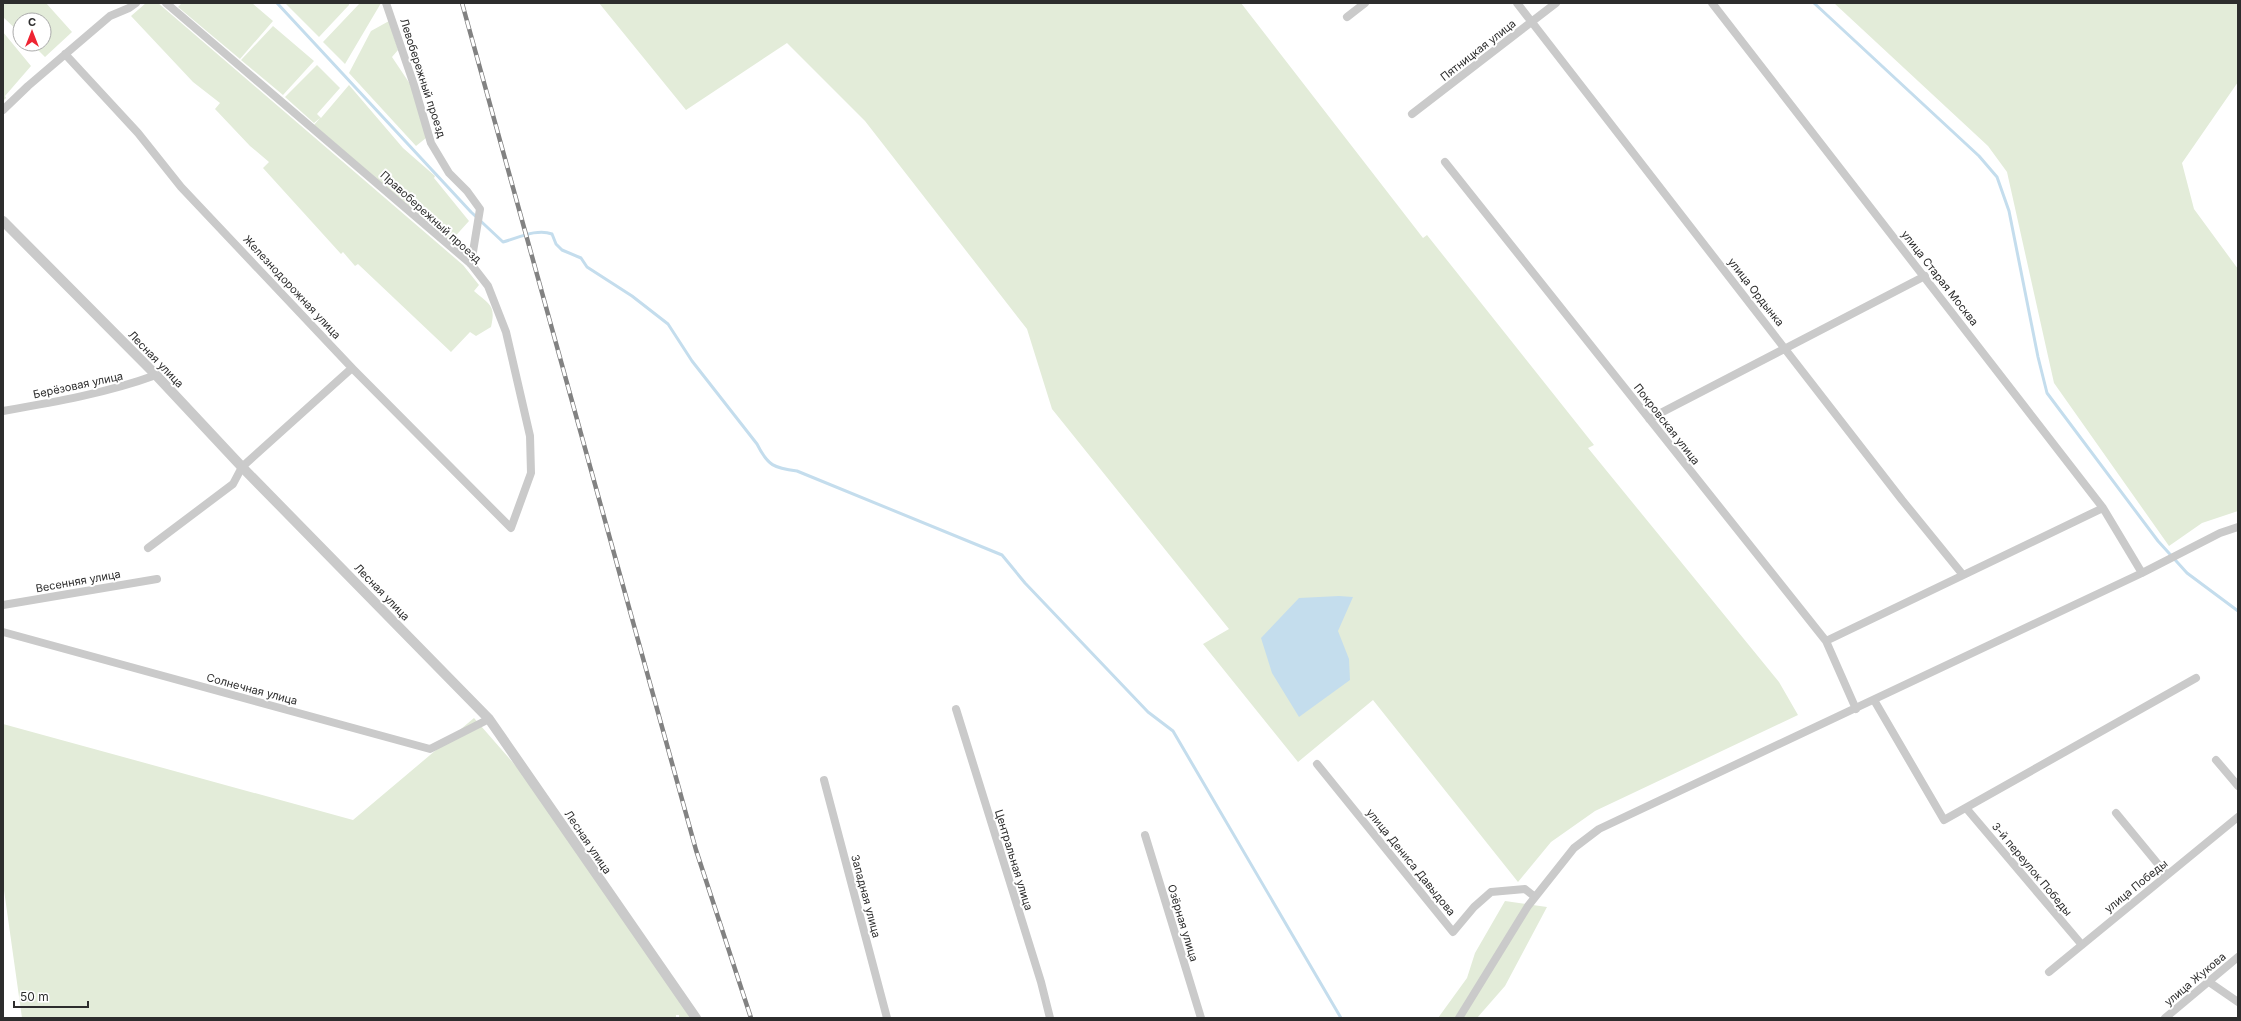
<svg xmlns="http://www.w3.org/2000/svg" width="2241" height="1021" font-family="Inter,sans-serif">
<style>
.green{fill:#e3ecd9}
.water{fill:#c4dded}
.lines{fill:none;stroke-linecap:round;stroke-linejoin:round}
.stream{stroke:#c4dded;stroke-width:3}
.minor{stroke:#cacaca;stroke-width:8}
.tertiary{stroke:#cacaca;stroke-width:10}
.rail-casing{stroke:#828282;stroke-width:4.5}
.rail{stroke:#fff;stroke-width:3;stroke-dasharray:9;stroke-linecap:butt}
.labels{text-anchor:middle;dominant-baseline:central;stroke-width:4;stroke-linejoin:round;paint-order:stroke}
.street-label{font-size:11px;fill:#2d2d2d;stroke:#fff}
</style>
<rect width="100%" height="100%" fill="#fff"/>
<path class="green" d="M3 3H46L72 32 45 57 32 44H44V20H20V33L3 17Z
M146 3H158L463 265 479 285 474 291C490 305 496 305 491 327L476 336 470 332 451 352 358 264 355 266 343 252 341 254 263 168 269 162 250 146 215 109 220 103 193 82 131 16Z
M182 3H252L273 21 240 59 178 7Z
M285 3H349V5L319 37Z
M360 3H381L345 64 323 42Z
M599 3H1241L1423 238 1427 235 1594 445 1588 448 1779 682 1798 715 1595 811 1551 842 1518 882 1373 700 1298 762 1203 644 1229 629 1052 409 1027 329 865 121 787 43 686 110Z
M1834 3H2238V82L2182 163 2194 209 2238 269V511L2202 523 2169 546 2054 383 2007 172 1988 146Z
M389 21 398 50 392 57 412 87 426 138 416 146 349 73 371 31Z
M273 26 314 61 283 95 241 60Z
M3 32 31 66 5 96 6 98 3 101Z
M317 65 340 88 317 114 321 118 349 85 403 148 435 176 434 178 469 221 450 242 314 125 320 118 314 123 285 97Z
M474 718 543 797 692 1018H679V1015H676V1018H22L3 883V724L353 820Z
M1505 901 1547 907 1505 986 1477 1018H1438L1467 978 1475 953Z"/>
<path class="water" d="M1339 596 1353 597 1338 631 1349 659 1350 680 1299 717 1272 673 1261 638 1299 598Z"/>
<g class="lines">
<path class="stream" d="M277 3 471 212 503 242C518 238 537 228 552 234L556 244 562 250 581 258 587 267 632 296 668 324 692 361 757 444C768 466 774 468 797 471L1002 555 1025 583 1148 712 1173 731 1341 1018
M1814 3 1979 156 1997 177 2009 211 2038 357 2047 393 2158 541 2187 573 2238 611"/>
<path class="minor" d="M386 3 414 85 431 143 449 173 467 191 480 209 471 264
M1517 3 1902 500 1963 575
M1712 3 2103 508 2142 573
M1347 17 1365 3
M65 54 138 133 181 187 352 368 511 528 531 473 530 436 506 332 488 286 471 264 166 3
M3 110 28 86 110 16 129 8 136 3
M1412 114 1556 3
M1445 162 1826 641 1856 709
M3 411C55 402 107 393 156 375
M1649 419 1925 276
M148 548 233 484 242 467 352 368
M3 605 157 579
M3 632 430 749 489 719
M1826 641 2103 508
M1874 700 1944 820 2196 678
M956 709 1041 982 1050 1018
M2216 760 2238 786
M1317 764 1453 932 1474 907 1491 892 1525 889 1535 897
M824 780 887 1018
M1966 808 2082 945
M2116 813 2167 875
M1145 835 1201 1018
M2049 972 2238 817
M2209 982 2238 1002
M1459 1018 1528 906 1574 848 1599 829 2142 573 2220 533 2238 527
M2165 1018 2238 957"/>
<path class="tertiary" d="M3 221 156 375 242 467 489 719 696 1018"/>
<defs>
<path id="rail" d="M462 3 696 850 751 1018"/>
</defs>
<use href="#rail" class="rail-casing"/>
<use href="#rail" class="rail"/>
</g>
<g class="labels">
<g class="street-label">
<text transform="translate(1478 50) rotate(-38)">Пятницкая улица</text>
<text transform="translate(423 78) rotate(72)">Левобережный проезд</text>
<text transform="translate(431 217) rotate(42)">Правобережный проезд</text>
<text transform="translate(1940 278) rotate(52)">улица Старая Москва</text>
<text transform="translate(292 287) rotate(47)">Железнодорожная улица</text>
<text transform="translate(1756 292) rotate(52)">улица Ордынка</text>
<text transform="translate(156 359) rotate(46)">Лесная улица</text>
<text transform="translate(78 385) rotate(-12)">Берёзовая улица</text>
<text transform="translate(1667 424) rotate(52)">Покровская улица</text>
<text transform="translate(78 581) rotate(-10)">Весенняя улица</text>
<text transform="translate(382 592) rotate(46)">Лесная улица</text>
<text transform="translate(252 689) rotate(15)">Солнечная улица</text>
<text transform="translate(588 842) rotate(56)">Лесная улица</text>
<text transform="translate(1014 860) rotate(73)">Центральная улица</text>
<text transform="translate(1411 862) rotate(51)">улица Дениса Давыдова</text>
<text transform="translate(2032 869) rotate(50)">3-й переулок Победы</text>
<text transform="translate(2136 886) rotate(-39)">улица Победы</text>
<text transform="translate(866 896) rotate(75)">Западная улица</text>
<text transform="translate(1183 923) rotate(73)">Озёрная улица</text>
<text transform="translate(2195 979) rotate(-40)">улица Жукова</text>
</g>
</g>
<rect width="2241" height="1021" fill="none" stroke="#2d2d2d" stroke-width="8"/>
<g transform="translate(32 32)"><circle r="19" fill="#ffffff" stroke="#ababab"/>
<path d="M0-3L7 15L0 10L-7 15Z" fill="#ee2432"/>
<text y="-6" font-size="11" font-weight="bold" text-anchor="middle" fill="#2d2d2d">С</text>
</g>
<path d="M14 1001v6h74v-6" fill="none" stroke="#2d2d2d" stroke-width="2"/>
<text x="20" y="1001" font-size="12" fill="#2d2d2d" stroke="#ffffff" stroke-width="3" paint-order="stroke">50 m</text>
</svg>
